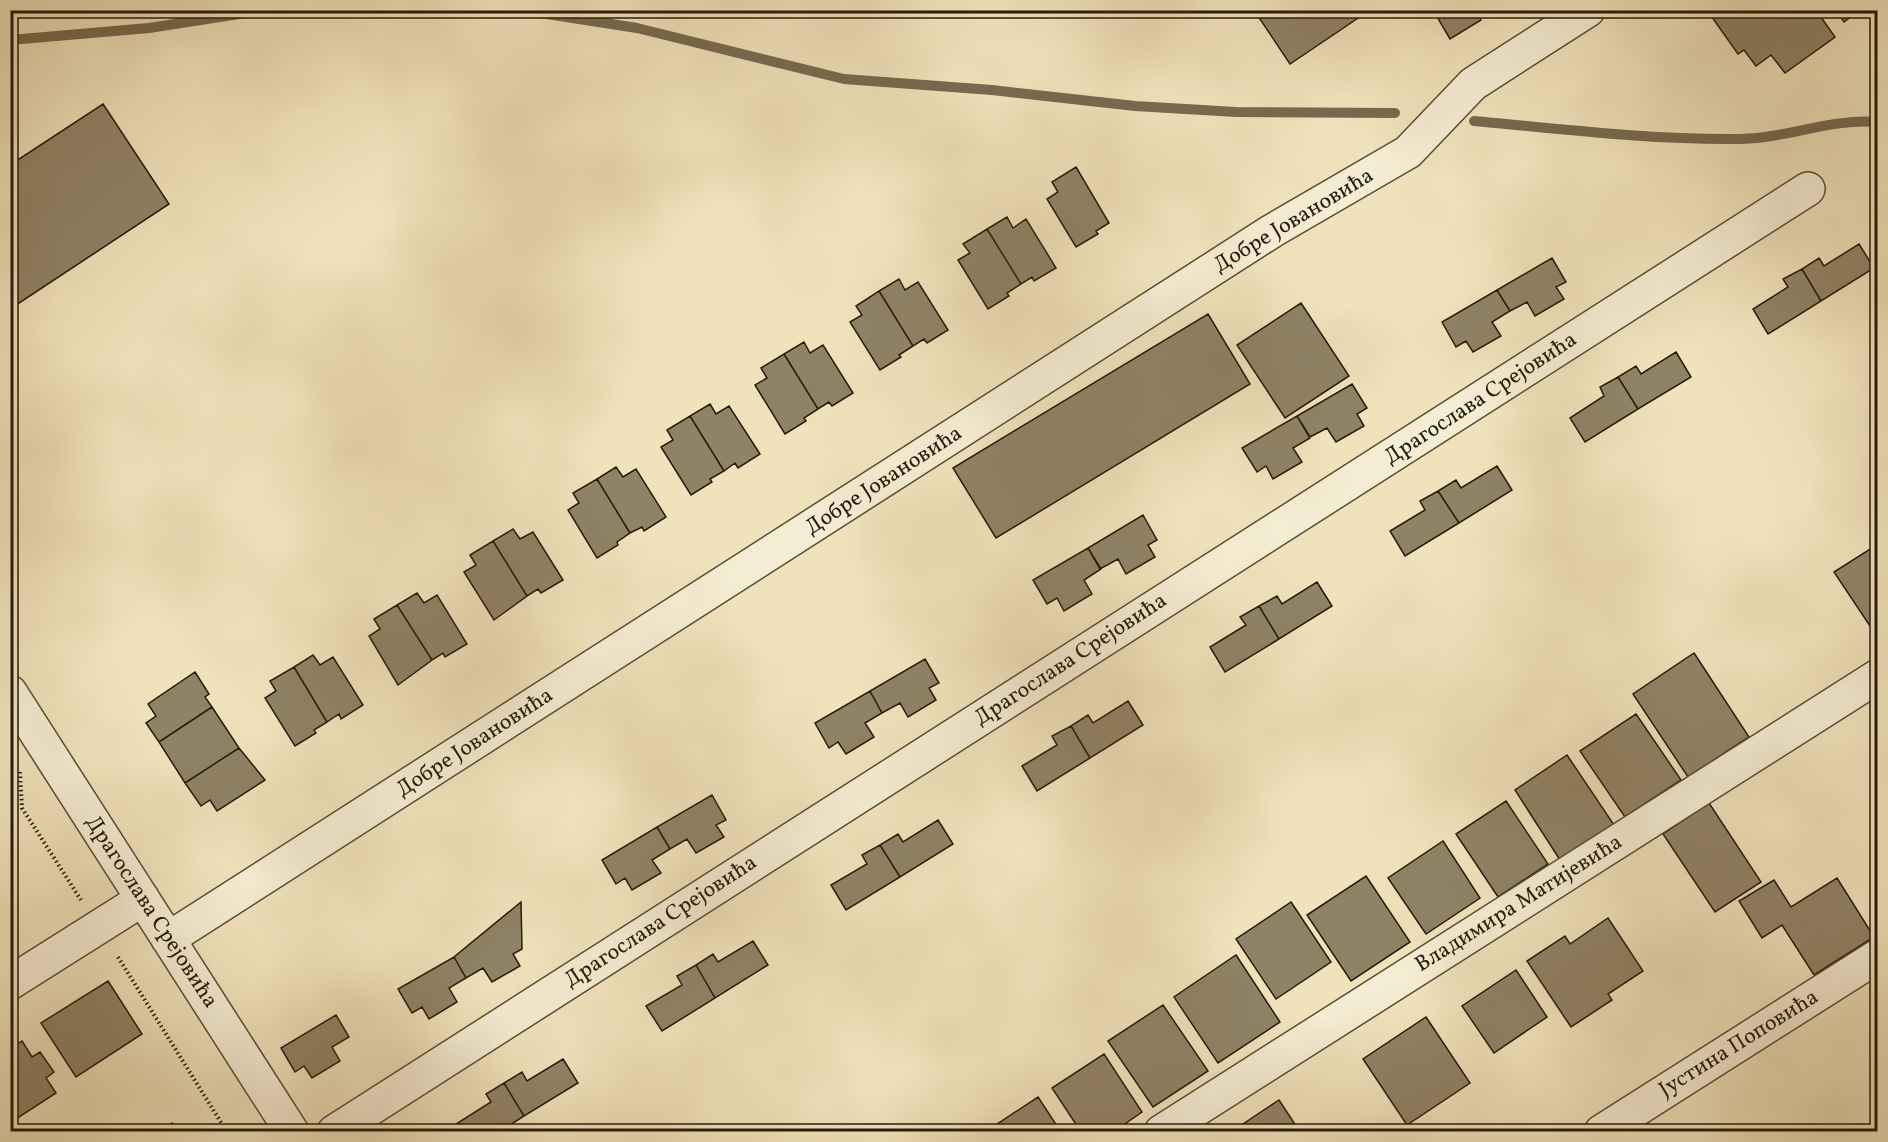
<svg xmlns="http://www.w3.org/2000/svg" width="1888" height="1142" font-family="Vollkorn,serif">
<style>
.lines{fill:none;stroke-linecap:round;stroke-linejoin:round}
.stream{stroke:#766a4f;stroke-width:10}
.building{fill:#8f8366;stroke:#261a08;stroke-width:1.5}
.minor-casing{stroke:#584c35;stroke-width:36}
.path{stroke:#261a08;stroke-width:4;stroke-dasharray:1.5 3;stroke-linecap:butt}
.minor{stroke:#f5edd3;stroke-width:33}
.labels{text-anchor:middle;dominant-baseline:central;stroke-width:5;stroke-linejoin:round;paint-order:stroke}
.street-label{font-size:22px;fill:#261a08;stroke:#f5edd3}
</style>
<rect width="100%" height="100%" fill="#f0e3bc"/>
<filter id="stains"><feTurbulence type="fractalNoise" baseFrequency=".00333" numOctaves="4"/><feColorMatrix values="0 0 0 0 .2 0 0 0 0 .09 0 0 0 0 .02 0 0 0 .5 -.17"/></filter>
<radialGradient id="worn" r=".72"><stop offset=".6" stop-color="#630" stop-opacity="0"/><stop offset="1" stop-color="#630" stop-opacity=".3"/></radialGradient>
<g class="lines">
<path class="stream" d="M521 10 637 28 844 79 992 90 1135 106 1236 112 1395 113
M10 40 149 28 266 10
M1474 121C1561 129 1650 140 1738 139 1785 139 1830 118 1878 122"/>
</g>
<path class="building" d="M1254 10H1362L1364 14 1290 64Z
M1433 10H1475L1481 20 1450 39Z
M1713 10H1816L1835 37 1785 73 1771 55 1756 66 1744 50 1738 54 1709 13Z
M1836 10H1860L1844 22Z
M103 104 169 204 10 309V165Z
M1076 167 1109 223 1096 231 1098 234 1076 247 1047 199 1058 192 1052 182Z
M1007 217 1013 228 1026 219 1056 268 1034 281 1032 277 1021 284 987 229Z
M987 229 1021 284 1007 293 1009 296 988 309 958 260 970 253 963 244Z
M1859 244 1874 268 1821 301 1802 269 1819 258 1824 266Z
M1552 258 1566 282 1556 287 1564 299 1535 316 1527 302 1510 311 1497 290Z
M1802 269 1821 301 1768 334 1753 309 1788 287 1783 279Z
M899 279 905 290 918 282 948 330 927 343 924 339 913 346 879 291Z
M1497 290 1510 311 1492 322 1501 336 1473 352 1466 341 1456 347 1442 322Z
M879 291 913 346 899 355 901 357 880 370 850 322 862 315 856 306Z
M1301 303 1349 376 1285 418 1237 345Z
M1208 314 1250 384 996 538 953 468Z
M804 342 810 353 823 345 853 393 832 406 829 402 818 409 784 354Z
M1676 352 1691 377 1638 409 1618 377 1636 366 1641 374Z
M784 354 818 409 804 418 806 421 785 434 755 385 767 378 761 368Z
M1618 377 1638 409 1585 442 1570 418 1604 396 1600 387Z
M1352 384 1367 408 1357 414 1364 426 1336 442 1327 428 1310 437 1297 416Z
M710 404 716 414 729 406 760 454 738 468 735 463 724 471 690 416Z
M690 416 724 471 710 479 712 482 691 495 661 447 673 440 667 430Z
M1297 416 1310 438 1293 448 1302 462 1273 479 1266 466 1257 472 1242 448Z
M1497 466 1512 490 1459 523 1438 491 1456 480 1461 488Z
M616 467 623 477 636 469 666 517 644 531 642 527 630 533 597 479Z
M597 479 630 533 617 542 618 545 597 558 568 510 579 503 573 493Z
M1438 491 1459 523 1405 556 1390 531 1425 510 1420 501Z
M1143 515 1157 540 1148 545 1155 557 1126 574 1118 559 1100 569 1088 548Z
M513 529 520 539 533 532 563 580 541 593 538 589 527 596 493 541Z
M493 541 527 596 494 620 464 572 476 565 470 555Z
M1878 544V638L1834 572Z
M1088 548 1101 569 1084 580 1092 594 1064 611 1057 598 1047 604 1033 580Z
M1317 582 1332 606 1279 639 1259 606 1277 596 1282 604Z
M417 593 424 603 437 595 467 644 445 657 443 653 432 660 397 605Z
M397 605 432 660 398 685 369 636 380 629 374 619Z
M1259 606 1279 639 1225 672 1210 647 1246 625 1240 617Z
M1694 653 1749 737 1688 777 1633 694Z
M313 655 320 665 333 657 363 705 341 719 339 714 327 722 294 667Z
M925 659 939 683 929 688 936 700 908 717 900 703 882 713 870 691Z
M294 667 327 722 314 730 316 733 295 746 265 698 276 691 270 681Z
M195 672 209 694 205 697 212 707 159 742 146 723 156 716 148 704Z
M870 691 882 713 865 723 874 737 846 754 838 742 829 748 815 723Z
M1128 701 1143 725 1090 758 1071 726 1088 715 1093 723Z
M212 707 239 748 185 783 159 742Z
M1636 714 1681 780 1625 817 1580 751Z
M1071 726 1090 758 1037 791 1022 766 1057 745 1052 736Z
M239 748 265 780 217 811 210 800 201 806 185 783Z
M1567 755 1614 825 1560 860 1515 790Z
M712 795 726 820 716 825 724 837 696 853 687 839 670 849 657 827Z
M1506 801 1548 864 1498 897 1456 834Z
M1709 803 1761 882 1715 912 1663 834Z
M938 820 953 844 900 877 880 845 898 834 903 842Z
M657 827 670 849 652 860 661 873 632 890 625 878 616 884 602 860Z
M1443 841 1480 898 1426 934 1388 878Z
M880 845 900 877 846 910 831 885 867 864 862 855Z
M1366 876 1410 942 1351 981 1307 915Z
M1837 878 1874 937 1814 975 1782 925 1762 938 1739 901 1774 880 1791 907Z
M521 902 522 949 513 954 520 966 492 982 483 968 466 978 454 957Z
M1291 902 1331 962 1276 999 1236 939Z
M1608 918 1643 971 1608 994 1612 1000 1571 1027 1527 961 1565 936 1570 944Z
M753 941 768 965 715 998 696 965 713 954 718 962Z
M1236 955 1280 1022 1218 1063 1174 997Z
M454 957 466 978 449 988 457 1002 429 1019 422 1007 412 1013 398 989Z
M696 965 715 998 662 1031 646 1006 682 985 677 976Z
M1516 970 1547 1017 1494 1053 1462 1006Z
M108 981 142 1034 76 1077 41 1023Z
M1163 1005 1208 1071 1153 1107 1108 1041Z
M336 1015 349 1037 332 1047 340 1061 312 1078 304 1066 295 1072 281 1048Z
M1426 1017 1470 1083 1407 1125 1363 1059Z
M22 1041 32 1057 40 1052 54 1072 46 1078 56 1093 16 1119 10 1111V1049Z
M1104 1054 1142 1112 1113 1132H1081L1052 1088Z
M563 1059 578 1083 524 1116 504 1083 522 1072 527 1081Z
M504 1083 524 1116 499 1132H460L456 1124 491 1102 486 1094Z
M1038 1097 1061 1132H985Z
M1279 1100 1300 1132H1231Z
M172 1123 177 1132H158Z"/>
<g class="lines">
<defs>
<path id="minor" d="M10 692 292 1132
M168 939 1272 231 1408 152 1473 84 1588 10
M10 983 143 899
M334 1132 1808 189
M1161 1132 1878 676
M1601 1132 1878 956"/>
</defs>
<use href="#minor" class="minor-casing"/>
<path class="path" d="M20 772 22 808 81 900
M118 957 227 1132"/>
<use href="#minor" class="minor"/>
</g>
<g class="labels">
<g class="street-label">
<text transform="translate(1294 221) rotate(-31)">Добре Јовановића</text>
<text transform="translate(1481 399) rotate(-33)">Драгослава Срејовића</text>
<text transform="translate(884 481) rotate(-33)">Добре Јовановића</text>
<text transform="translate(1071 660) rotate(-33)">Драгослава Срејовића</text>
<text transform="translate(475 743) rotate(-33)">Добре Јовановића</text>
<text transform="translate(1519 904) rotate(-32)">Владимира Матијевића</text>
<text transform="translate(151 912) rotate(57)">Драгослава Срејовића</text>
<text transform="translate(661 922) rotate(-33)">Драгослава Срејовића</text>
<text transform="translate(1739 1044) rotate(-32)">Јустина Поповића</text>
</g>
</g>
<rect width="1888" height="1142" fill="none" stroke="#f0e3bc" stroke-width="36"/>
<rect x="12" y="12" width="1864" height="1118" fill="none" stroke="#261a08" stroke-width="3"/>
<rect x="18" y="18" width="1852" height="1106" fill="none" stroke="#261a08" stroke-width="1.5"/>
<rect width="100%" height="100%" filter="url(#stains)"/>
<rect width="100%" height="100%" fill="url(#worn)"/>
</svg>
